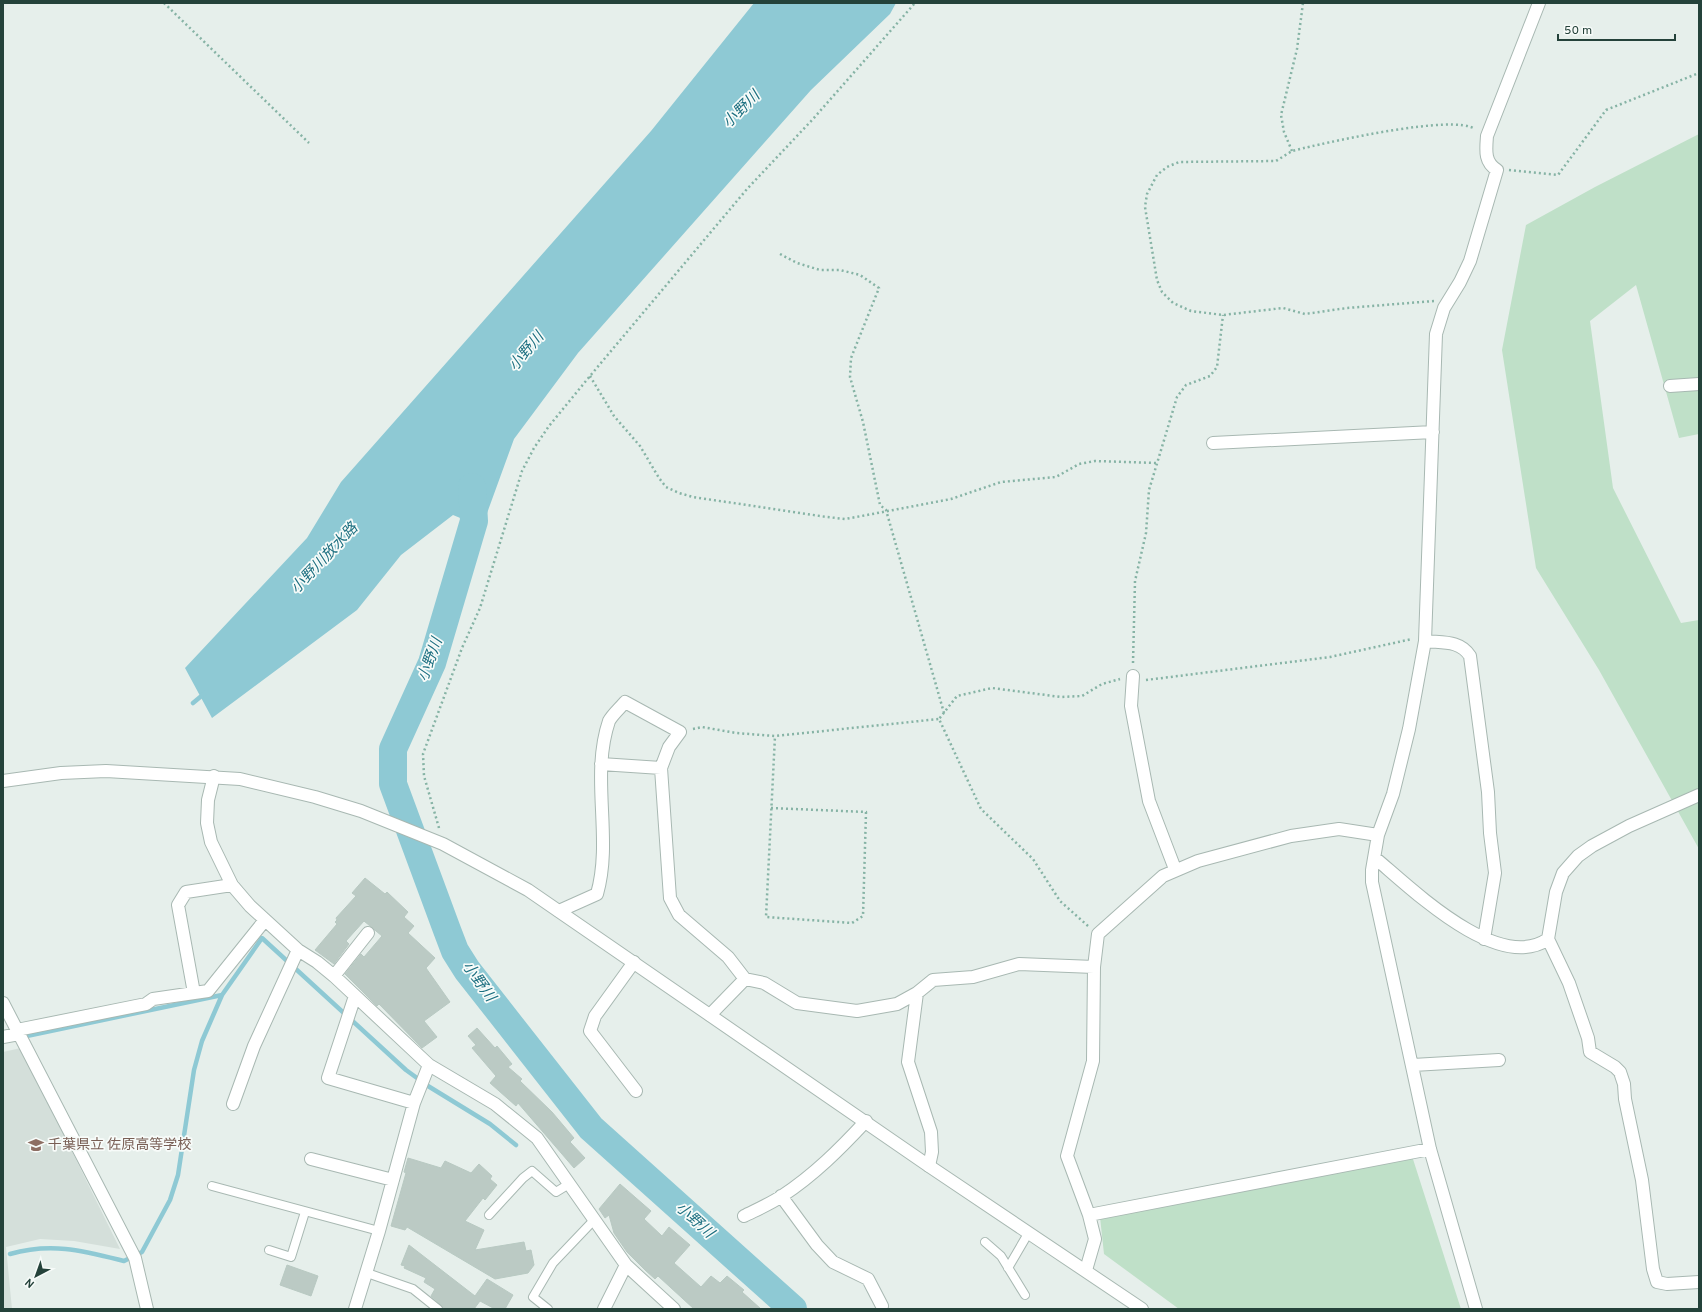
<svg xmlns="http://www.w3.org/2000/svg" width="1702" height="1312" font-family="Overpass,'Noto Sans JP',sans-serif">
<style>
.built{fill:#d4dfda}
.green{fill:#bfe0c8}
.water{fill:#8ec9d4}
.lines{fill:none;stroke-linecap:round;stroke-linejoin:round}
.stream{stroke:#8ec9d4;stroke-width:4.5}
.river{stroke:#8ec9d4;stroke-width:28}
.building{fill:#bbcac4;stroke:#b8c9c2}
.service-casing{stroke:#a8b8b2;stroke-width:10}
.minor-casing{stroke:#a8b8b2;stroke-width:14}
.tertiary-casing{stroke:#a8b8b2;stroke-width:14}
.path{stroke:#86b3a5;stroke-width:2.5;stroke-dasharray:2 3;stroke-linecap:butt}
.service{stroke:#fff;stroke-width:8}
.minor{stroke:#fff;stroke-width:12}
.tertiary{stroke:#fff;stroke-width:12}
.labels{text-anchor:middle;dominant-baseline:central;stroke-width:3.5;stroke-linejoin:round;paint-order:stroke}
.education-label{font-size:14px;fill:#785e54;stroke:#f7fbf9;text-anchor:start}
.water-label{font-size:15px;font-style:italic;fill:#1c6f80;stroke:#f7fbf9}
</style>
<rect width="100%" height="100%" fill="#e6efeb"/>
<path class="built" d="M21 1048 120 1249 74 1241 40 1239 6 1247 12 1309H3V1052Z"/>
<path class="green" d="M1699 134V434L1679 438 1636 285 1590 321 1613 488 1681 623 1699 620V849L1599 670 1536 568 1502 350 1526 225 1595 187Z
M1412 1156 1461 1309H1179L1104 1254 1100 1217Z"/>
<path class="water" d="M754 3H896L890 14 811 90 578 353 514 439 482 527 453 515 401 555 357 610 212 718 185 668 307 538 341 482 651 131Z"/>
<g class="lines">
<path class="stream" d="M193 703 205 693
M22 1037 222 995 262 938 406 1070 428 1086 490 1124 516 1145
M10 1254C52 1242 84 1251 124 1261L142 1252 170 1200 178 1175 194 1070 202 1041 222 995"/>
<path class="river" d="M472 487 474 521 432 663 393 749V784L447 930 455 951 467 970 591 1128 793 1309"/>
</g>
<path class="building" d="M365 878 385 894 387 892 408 912 404 917 414 926 408 933 435 958 426 968 450 1002 424 1021 437 1037 422 1048 379 1004 377 1006 345 974 361 954 364 957 382 936 364 921 346 941 349 944 334 964 315 950 337 924 335 922 337 920 336 918 356 896 352 893Z
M477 1028 495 1048 497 1046 512 1064 508 1067 522 1079 520 1081 552 1112 574 1138 570 1142 585 1158 574 1168 518 1103 516 1106 490 1083 496 1076 472 1048 476 1045 468 1036Z
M408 1158 441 1168 445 1161 471 1173 479 1164 492 1176 490 1179 497 1185 485 1200 483 1198 465 1221 484 1230 475 1250 524 1242 526 1251 531 1250 534 1265 528 1273 495 1279 407 1227 405 1230 391 1226 406 1173 404 1172Z
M620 1184 651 1211 644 1219 662 1236 669 1227 690 1245 674 1263 701 1287 711 1276 720 1283 727 1276 744 1290 742 1292 761 1309H694L658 1276 655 1279 645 1270 627 1252 614 1233 609 1215 605 1218 599 1209Z
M409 1245 475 1296 487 1279 513 1295 505 1309H495L480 1301 474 1309H443L441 1305 431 1296 435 1289 424 1282 426 1278 404 1268 405 1266 401 1265Z
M287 1265 318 1276 311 1296 280 1285Z"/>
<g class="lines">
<defs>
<path id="service" d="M212 1186 379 1231
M489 1215 523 1178 532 1171 556 1192 569 1184
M985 1242 1001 1256 1025 1295
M269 1250 291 1257 305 1212
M1008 1268 1029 1232
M367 1273 413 1289 438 1309
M548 1309 533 1297 553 1263 594 1220"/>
<path id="minor" d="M1670 386 1699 384
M1213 443 1433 432
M1425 641C1442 643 1460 640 1470 656L1488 792 1490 833 1495 873 1484 939
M1133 676 1131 706 1149 801 1175 869
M601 764 661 768
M214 776 208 800 207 823 211 842 232 885 250 906 298 950 317 962 334 976 429 1065 495 1104 537 1138 626 1265 674 1309
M1699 795 1629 826 1592 846 1578 856 1563 873 1556 892 1548 939 1569 983 1588 1038 1590 1052 1615 1067 1620 1072 1624 1084 1625 1099 1642 1180 1653 1269 1657 1282 1667 1284 1699 1282
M1375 858C1411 888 1498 974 1548 939
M559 911 597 894C613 838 590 777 609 721 612 715 620 708 625 702L680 732 669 747 661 768 670 898 679 915 728 957 745 979 710 1015
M634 962 595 1016 590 1031 636 1091
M334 976 368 933
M745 979 764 983 797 1003 857 1011 897 1004 917 993 933 980 973 977 1019 964 1094 967
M194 993 178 905 186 892 232 885
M917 993 908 1062 931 1132 932 1152 929 1166
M355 996 328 1078 414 1103
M3 1003 135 1258 147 1309
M17 1030 146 1004 153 999 208 991 265 920
M3 1037 19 1034
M1413 1065 1499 1060
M233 1104 254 1046 298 950
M311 1159 393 1180
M781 1196 817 1245 833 1262 868 1279 882 1306
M1089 1215 1430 1149
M744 1216C756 1210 770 1204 782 1196 814 1175 840 1149 866 1121
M1086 1270 1095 1239 1089 1215 1067 1156 1093 1061 1094 967 1098 934 1163 876 1198 861 1291 836 1339 829 1378 835
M355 1309 379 1231 414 1103 429 1065
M604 1309 626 1265
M1476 1309 1430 1149 1372 882V870L1378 835 1393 794 1409 729 1425 641 1436 334 1444 308 1460 282 1470 261 1497 170C1484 162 1486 150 1487 136L1539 3"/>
<path id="tertiary" d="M3 781 61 773 106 771 240 779 315 797 361 811 443 844 528 890 929 1166 1142 1309"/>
</defs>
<use href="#service" class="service-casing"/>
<use href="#minor" class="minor-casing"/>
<use href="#tertiary" class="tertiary-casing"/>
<path class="path" d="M164 3 309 143
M1292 151 1284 132 1281 115 1297 49 1303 3
M1509 170 1558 175 1606 110 1699 73
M780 254 797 263 820 270H840L860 275 879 288 851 358 850 377 863 422 880 505 886 510 944 713
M1434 301 1347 308 1305 314 1283 308 1223 315 1191 311 1173 303 1162 292 1157 280 1145 207 1147 194 1157 175 1167 167 1179 162 1276 161 1292 151 1304 148C1335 141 1453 114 1475 129
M590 376 614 416 640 446 659 478 666 487 679 493 693 497 827 517 845 519 867 515 951 499 1001 482 1056 477 1079 464 1095 461 1156 463
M1133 663 1135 581 1146 533 1149 490 1177 397 1186 385 1210 376 1217 367 1223 315
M1146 680 1330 657 1412 639
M693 729 702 727 736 733 775 736 939 719
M771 808 866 812 863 916 852 923 766 917 775 736
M439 828 424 776 423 754 462 648 480 608 522 471 534 448 549 426 590 376 747 189 813 119 915 3
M1088 926 1060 901 1033 859 981 809 939 719 957 696 992 688 1061 697 1082 696 1102 684 1120 679"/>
<use href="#service" class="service"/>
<use href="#minor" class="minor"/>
<use href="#tertiary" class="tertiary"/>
</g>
<defs>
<symbol id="school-bare" viewBox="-9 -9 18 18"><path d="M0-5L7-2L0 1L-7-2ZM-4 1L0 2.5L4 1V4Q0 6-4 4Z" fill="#8d6e63" stroke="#f7fbf9" stroke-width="2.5" paint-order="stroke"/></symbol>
</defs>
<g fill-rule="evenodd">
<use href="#school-bare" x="25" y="1134" width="22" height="22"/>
</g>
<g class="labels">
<g class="education-label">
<text x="48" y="1145">千葉県立 佐原高等学校</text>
</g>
<g class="water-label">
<text transform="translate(742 110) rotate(-45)">小野川</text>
<text transform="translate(527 352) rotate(-50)">小野川</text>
<text transform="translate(325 559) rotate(-47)">小野川放水路</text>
<text transform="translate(431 660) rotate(-70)">小野川</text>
<text transform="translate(478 982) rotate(54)">小野川</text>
<text transform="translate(694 1221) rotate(42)">小野川</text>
</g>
</g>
<rect width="1702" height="1312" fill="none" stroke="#24423a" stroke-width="8"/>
<g transform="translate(36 1276) rotate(221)" stroke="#f7fbf9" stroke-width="3" paint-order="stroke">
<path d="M0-3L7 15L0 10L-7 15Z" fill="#24423a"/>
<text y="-6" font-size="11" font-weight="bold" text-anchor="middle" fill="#24423a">N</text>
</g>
<path d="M1558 34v6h117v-6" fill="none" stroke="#24423a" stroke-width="2"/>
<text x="1564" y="34" font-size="12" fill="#24423a" stroke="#f7fbf9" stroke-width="3" paint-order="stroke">50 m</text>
</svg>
